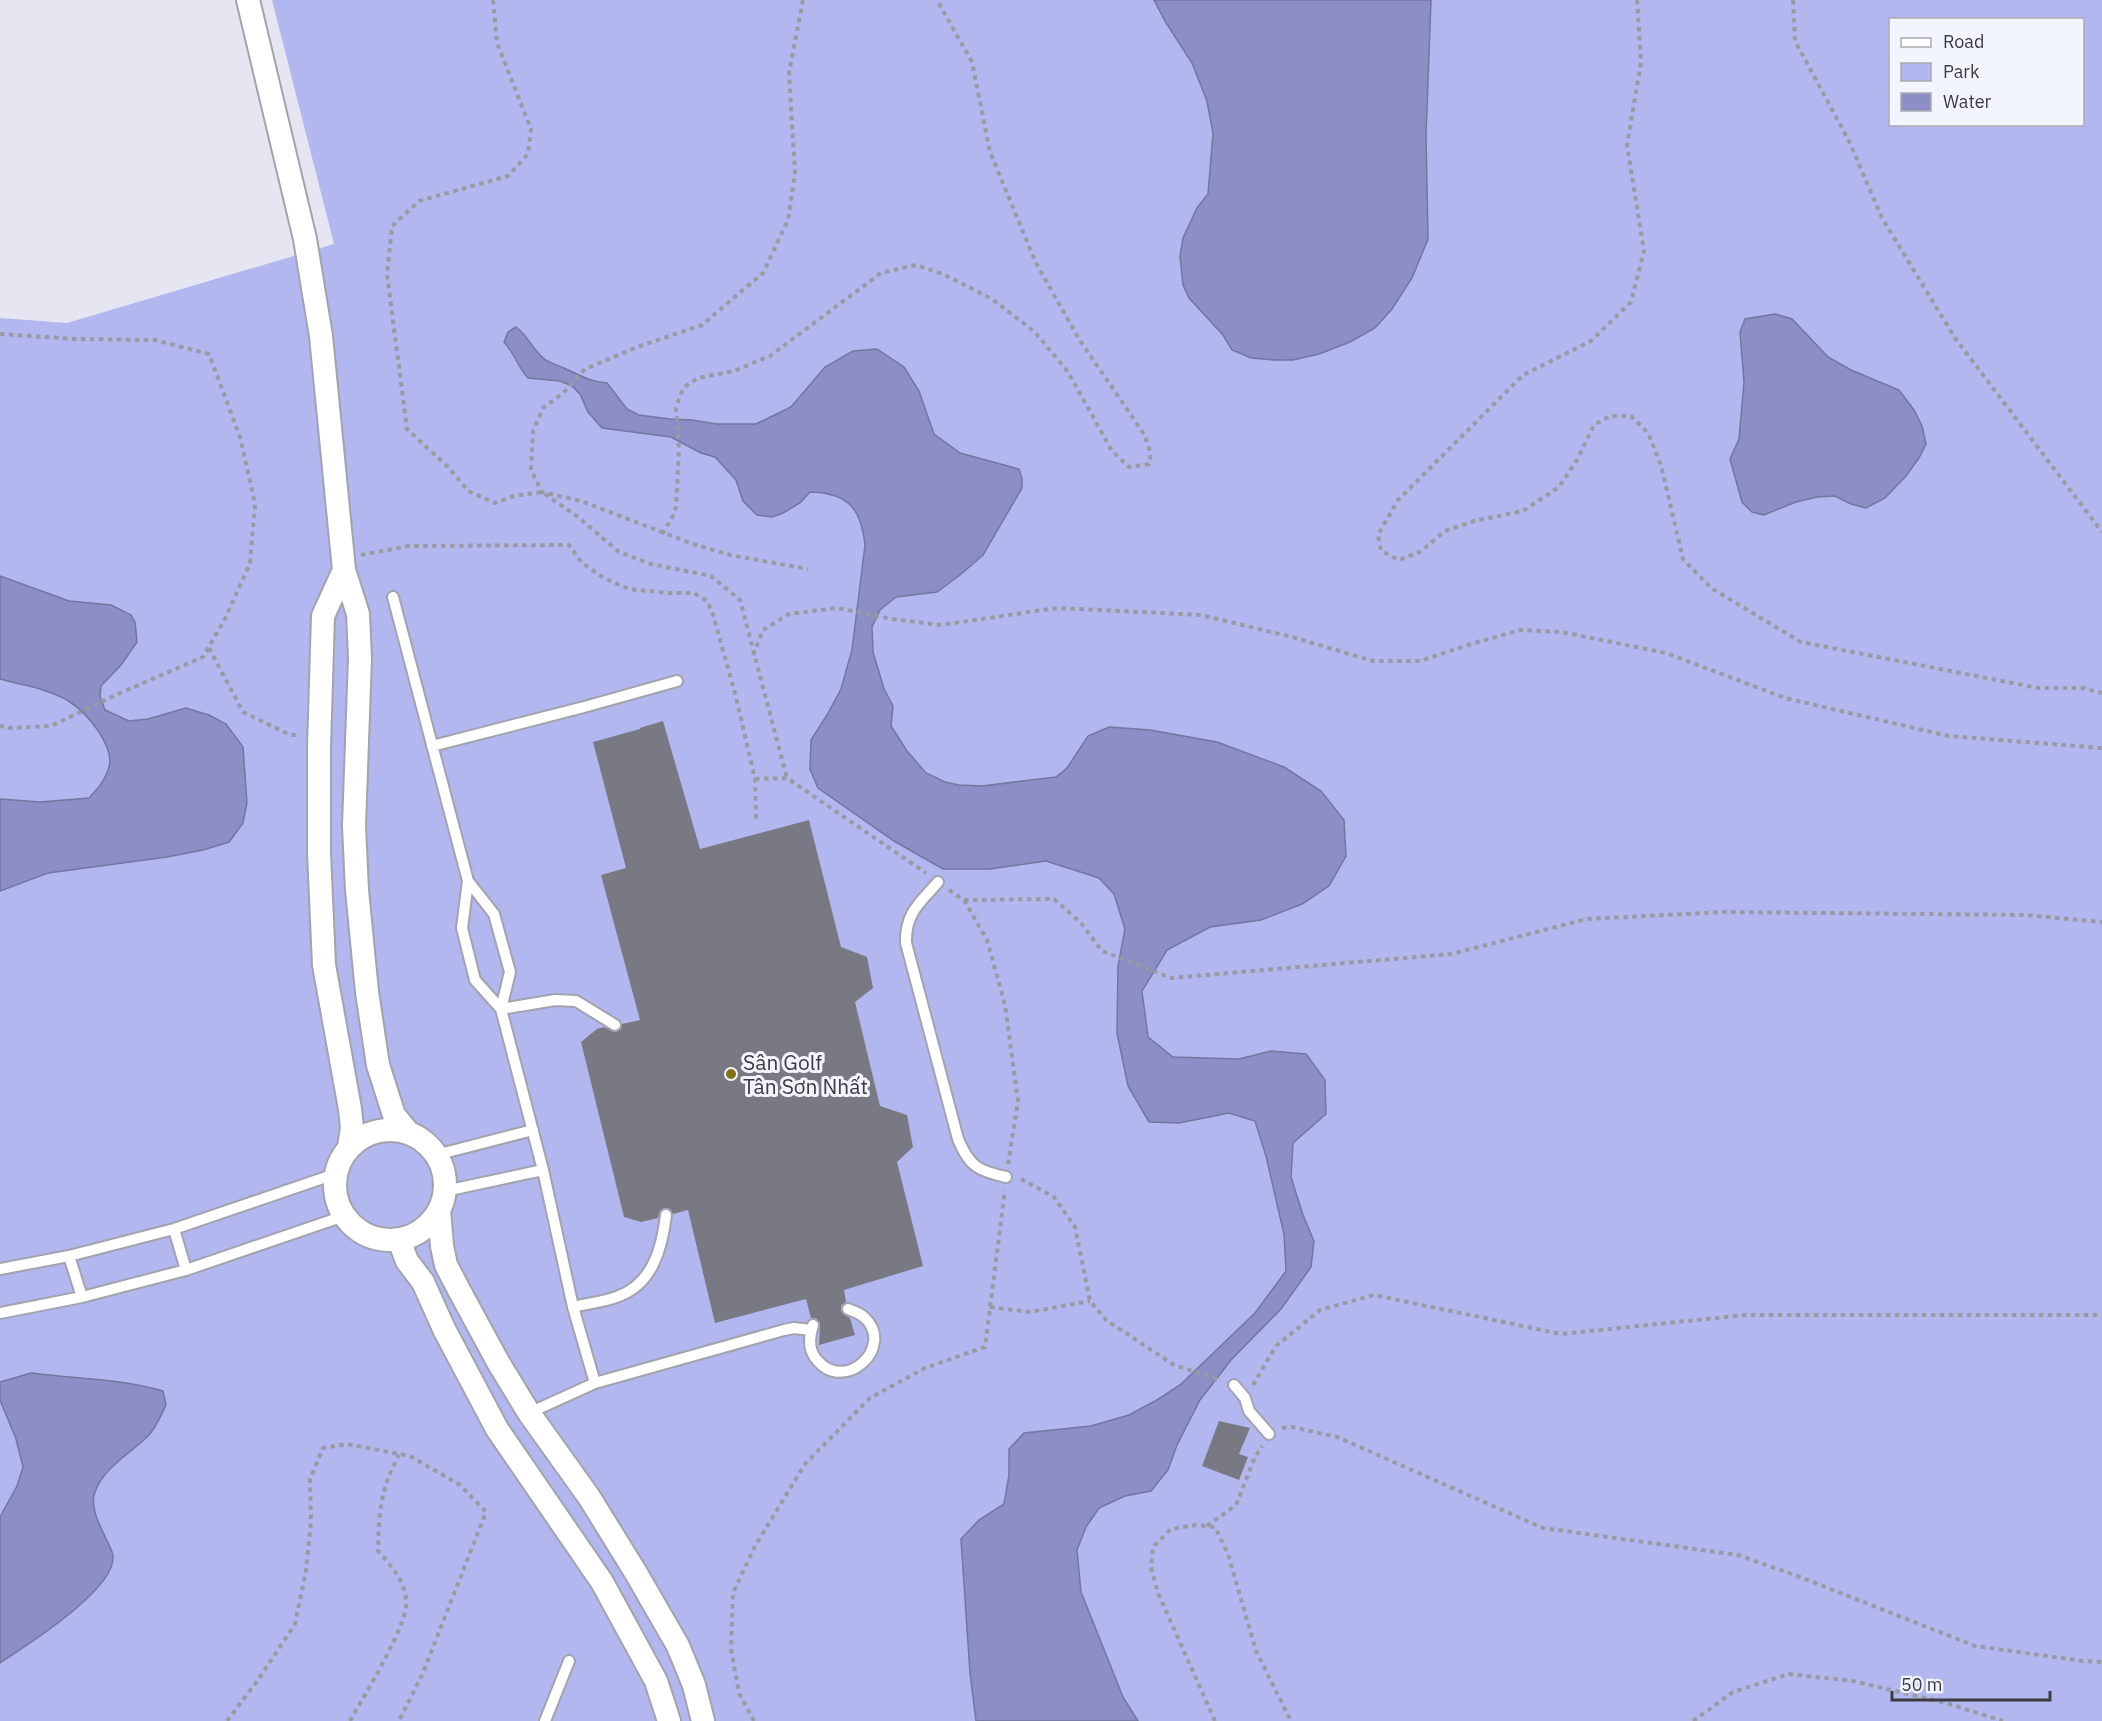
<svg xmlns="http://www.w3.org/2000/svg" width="2102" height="1721" font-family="'IBM Plex Sans',sans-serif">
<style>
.green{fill:#b2b7ef;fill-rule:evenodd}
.water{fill:#8b8fc6;stroke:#73769e;stroke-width:1.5}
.building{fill:#787983}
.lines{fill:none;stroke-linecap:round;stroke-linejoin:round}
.service-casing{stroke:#a2a3ad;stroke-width:14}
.minor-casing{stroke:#a2a3ad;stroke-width:26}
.path{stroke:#999aa2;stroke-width:4;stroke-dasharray:4.5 4.5;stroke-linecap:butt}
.service{stroke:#fff;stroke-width:10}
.minor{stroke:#fff;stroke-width:22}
.poi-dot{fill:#817315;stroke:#f2f4ff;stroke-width:2}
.labels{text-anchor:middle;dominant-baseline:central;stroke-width:6;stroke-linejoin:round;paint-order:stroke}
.poi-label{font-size:21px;fill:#3b3c40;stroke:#f2f4ff;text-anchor:start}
</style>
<rect width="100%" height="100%" fill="#e5e6f1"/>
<path class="green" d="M272 0H2102V1721H0V318L67 323 334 244ZM1890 20H2082V124H1890Z"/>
<path class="water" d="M1154 0H1431L1426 135 1428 239 1412 278 1392 309 1375 328 1350 342 1319 354 1293 360H1274L1251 358 1232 350 1223 335 1189 298 1183 285 1180 256 1183 238 1197 208 1208 194 1213 133 1207 101 1192 63 1165 21Z
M1775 314 1792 319 1828 357 1851 370 1899 390 1914 410 1922 426 1926 444 1919 458 1906 476 1885 498 1866 508 1851 504 1835 496 1817 497 1796 502 1764 515 1752 512 1742 502 1730 459 1739 439 1744 382 1740 332 1745 319Z
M516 327C527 335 531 346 541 356 548 364 557 364 566 369 582 376 588 381 607 383L627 409 639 415 670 419 692 420 717 424H756L791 407 825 367 853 351 877 349 904 367 919 391 934 434 960 453 1019 469 1022 478V488L983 555 960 575 937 592 896 597 880 610 872 627 873 652 884 689 893 706 891 726 907 751 926 773 945 782 959 785 982 786 1056 777 1067 768 1088 736 1109 727 1150 730 1217 742 1284 767 1321 791 1344 820 1346 856 1329 886 1302 904 1261 920 1210 927 1167 950 1142 991 1148 1037 1173 1057 1239 1059 1271 1051 1306 1054 1325 1080 1326 1114 1293 1143 1291 1177 1303 1215 1314 1241 1311 1267 1281 1309 1231 1360 1200 1400 1177 1445 1168 1470 1151 1491 1125 1496 1099 1508 1086 1527 1077 1550 1081 1592 1123 1697 1138 1721H976L970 1673 961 1539 979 1520 1004 1504 1009 1475V1449L1024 1433 1091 1426 1129 1415 1157 1400 1180 1385 1255 1313 1286 1271 1284 1234 1266 1156 1255 1121 1229 1113 1179 1123 1149 1122 1128 1086 1117 1033 1118 966 1125 929 1114 894 1099 878 1046 861 990 869H943L894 841 818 788 810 769 811 740 827 715 841 689 852 650 865 545C861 508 848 493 810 492L800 503 783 513 772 517 757 515 743 501 736 480 715 457 701 453 671 437 602 428 588 412 580 394 572 386 560 381 528 378C517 366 515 354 504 342L508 332Z
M0 576 69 601 111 605 131 615 135 622 137 642 121 665 101 686 100 696 105 710 129 721 148 719 186 708 209 715 226 724 243 747 247 803 243 823 229 842 203 850 167 857 48 873 0 891V799L40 802 89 798C97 789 106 780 109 767 115 746 87 713 70 702 64 698 56 695 49 692 34 686 16 684 0 679Z
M31 1373C75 1379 119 1378 163 1391L166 1405C161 1415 156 1428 148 1436 131 1453 103 1468 95 1492 88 1511 106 1535 112 1552 124 1585 24 1647 0 1663V1517L17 1486 23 1467 16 1439 0 1400V1382Z"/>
<path class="building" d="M663 721 700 849 809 820 841 947 867 957 873 988 855 1002 880 1106 907 1115 913 1147 897 1162 923 1266 844 1290 846 1302 841 1306V1311L843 1314 850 1318 855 1335 819 1345 820 1323 816 1318H811L806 1299 715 1323 688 1210 673 1214 670 1209 664 1208 660 1211 658 1218 641 1222 624 1217 581 1042 597 1029 604 1027 615 1032 621 1029 622 1024 640 1020 601 875 626 868 593 742 640 729V728Z
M1219 1421 1250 1428 1239 1454 1248 1457 1239 1480 1202 1466Z"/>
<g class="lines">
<defs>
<path id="service" d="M393 597 468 881 462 928 475 980 501 1009 543 1170 573 1307 595 1383
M432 746 584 707 677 681
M468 881 494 914 510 972 501 1009
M938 882C920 903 905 913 906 943L958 1139C969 1166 978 1171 1006 1177
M501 1009 555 1000 576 1001 615 1025
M436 1155 533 1130
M445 1191 543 1170
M174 1229 186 1270
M69 1256 82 1297
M0 1269 69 1256 174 1229 335 1174
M573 1307C588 1303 605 1302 619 1296 653 1283 662 1248 666 1215
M0 1313 82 1297 186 1270 344 1216
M813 1325C809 1337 808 1350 817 1360 845 1394 895 1347 865 1318 860 1313 853 1311 848 1309
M1234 1385 1245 1398 1249 1411 1269 1434
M529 1413 595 1383 784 1330 794 1328 811 1330
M545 1721 569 1661"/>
<path id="minor" d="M248 0 305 239 321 336 344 570 358 614 360 658 354 826 357 890 367 992 378 1065 394 1115 408 1132
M344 570 323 616 319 746V853L324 965 350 1109 352 1128 349 1147
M335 1185a55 55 0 1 1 110 0a55 55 0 1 1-110 0Z
M439 1210 442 1246 446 1265 459 1290 498 1362 529 1413 589 1497 636 1573 678 1646 694 1685 703 1721
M399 1240 407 1261 423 1282 444 1329 497 1429 602 1582 656 1681 669 1721"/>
</defs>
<use href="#service" class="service-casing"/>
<use href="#minor" class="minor-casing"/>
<path class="path" d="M493 0 497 43 531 129 528 154 508 176 419 201 392 226 387 274 407 429 448 467 468 491 495 503 514 496 542 492 578 517 619 552 651 564 711 576 740 600 787 778
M803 0 789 73 795 173 788 220 763 273 702 325 640 346 585 369 563 393 543 408 533 431 531 470 542 492 581 501 693 544 730 555 808 569
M1637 0 1641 62 1627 145 1644 251 1631 302 1591 341 1523 375 1398 500 1378 535 1381 551 1399 560 1420 552 1445 531 1474 521 1523 511 1559 487 1577 460 1594 425 1610 416H1631L1648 433 1661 465 1683 559 1711 588 1801 642 2038 688H2083L2102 693
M1793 0 1795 41 1849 141 1882 218 1955 338 2102 532
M0 334 75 339 155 340 209 354 240 437 255 504 250 563 225 619 203 657 118 694 51 726 10 728 0 726
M662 534 673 516 676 507 679 449 676 409 680 395 686 386 698 378 734 371 770 356 881 273 916 265 943 274 992 299 1035 332 1068 372 1112 451 1129 467 1149 464 1151 454 1144 434 1079 339 1036 263 990 152 972 62 937 0
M361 555 408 546 569 545 582 563 604 578 629 589 669 593H694L707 601 713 615 736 697 755 779 756 820
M209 648 243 712 290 735H299
M753 655 763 630 789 614 837 608 892 619 940 625 1057 608 1201 615 1292 637 1373 661H1420L1471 644 1520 630 1562 632 1666 653 1785 698 1949 736 2102 748
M755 779 787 778 926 873
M949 890 964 900 987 940 1005 1005 1018 1101 1008 1164
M964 900 1054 899 1081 923 1102 951 1171 978 1451 954 1587 919 1724 912 2026 915 2102 922
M1021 1179 1054 1197 1075 1227 1090 1301 1106 1320 1174 1365 1220 1380
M990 1307 1030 1312 1090 1301
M1253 1385 1276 1346 1320 1310 1374 1295 1561 1334 1745 1315H2102
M1282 1428 1292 1427 1337 1437 1543 1528 1738 1555 1800 1577 1975 1646 2083 1661 2102 1662
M1207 1526 1236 1505 1255 1457 1262 1446
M227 1721 258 1680 295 1624 306 1571 311 1522 310 1479 323 1448 347 1444 410 1456 460 1485 486 1512 423 1673 399 1721
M350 1721C363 1697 410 1623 406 1599 404 1579 390 1565 378 1551 379 1512 380 1490 399 1455
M754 1721 739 1693 731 1649 733 1593 755 1546 805 1464 870 1398 925 1368 985 1347 1005 1190
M1215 1721 1158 1593 1151 1567 1153 1547 1171 1529 1195 1525 1215 1527 1228 1554 1256 1651 1291 1721
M1693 1721 1733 1692 1789 1674 1853 1681 1946 1703 2003 1721"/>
<use href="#service" class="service"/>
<use href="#minor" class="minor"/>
</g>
<circle class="poi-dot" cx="731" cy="1074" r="6"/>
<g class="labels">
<g class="poi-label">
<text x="743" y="1062">Sân Golf<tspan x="743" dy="24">Tân Sơn Nhất</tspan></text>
</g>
</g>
<rect x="1889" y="18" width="195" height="108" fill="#f2f4ff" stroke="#a9aab3" stroke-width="1.5"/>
<rect x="1901" y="38" width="30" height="9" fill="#ffffff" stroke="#a9aab3" stroke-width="1.5"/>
<text x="1943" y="48" font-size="18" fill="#3b3c40">Road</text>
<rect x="1901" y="63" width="30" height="18" fill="#b2b7ef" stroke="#a9aab3" stroke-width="1.5"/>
<text x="1943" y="78" font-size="18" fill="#3b3c40">Park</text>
<rect x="1901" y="93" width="30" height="18" fill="#8b8fc6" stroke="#a9aab3" stroke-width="1.5"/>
<text x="1943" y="108" font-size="18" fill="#3b3c40">Water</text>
<path d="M1892 1691v9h158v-9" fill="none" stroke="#3b3c40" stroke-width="3"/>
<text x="1901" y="1691" font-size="18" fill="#3b3c40" stroke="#f2f4ff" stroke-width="4.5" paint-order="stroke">50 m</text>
</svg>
